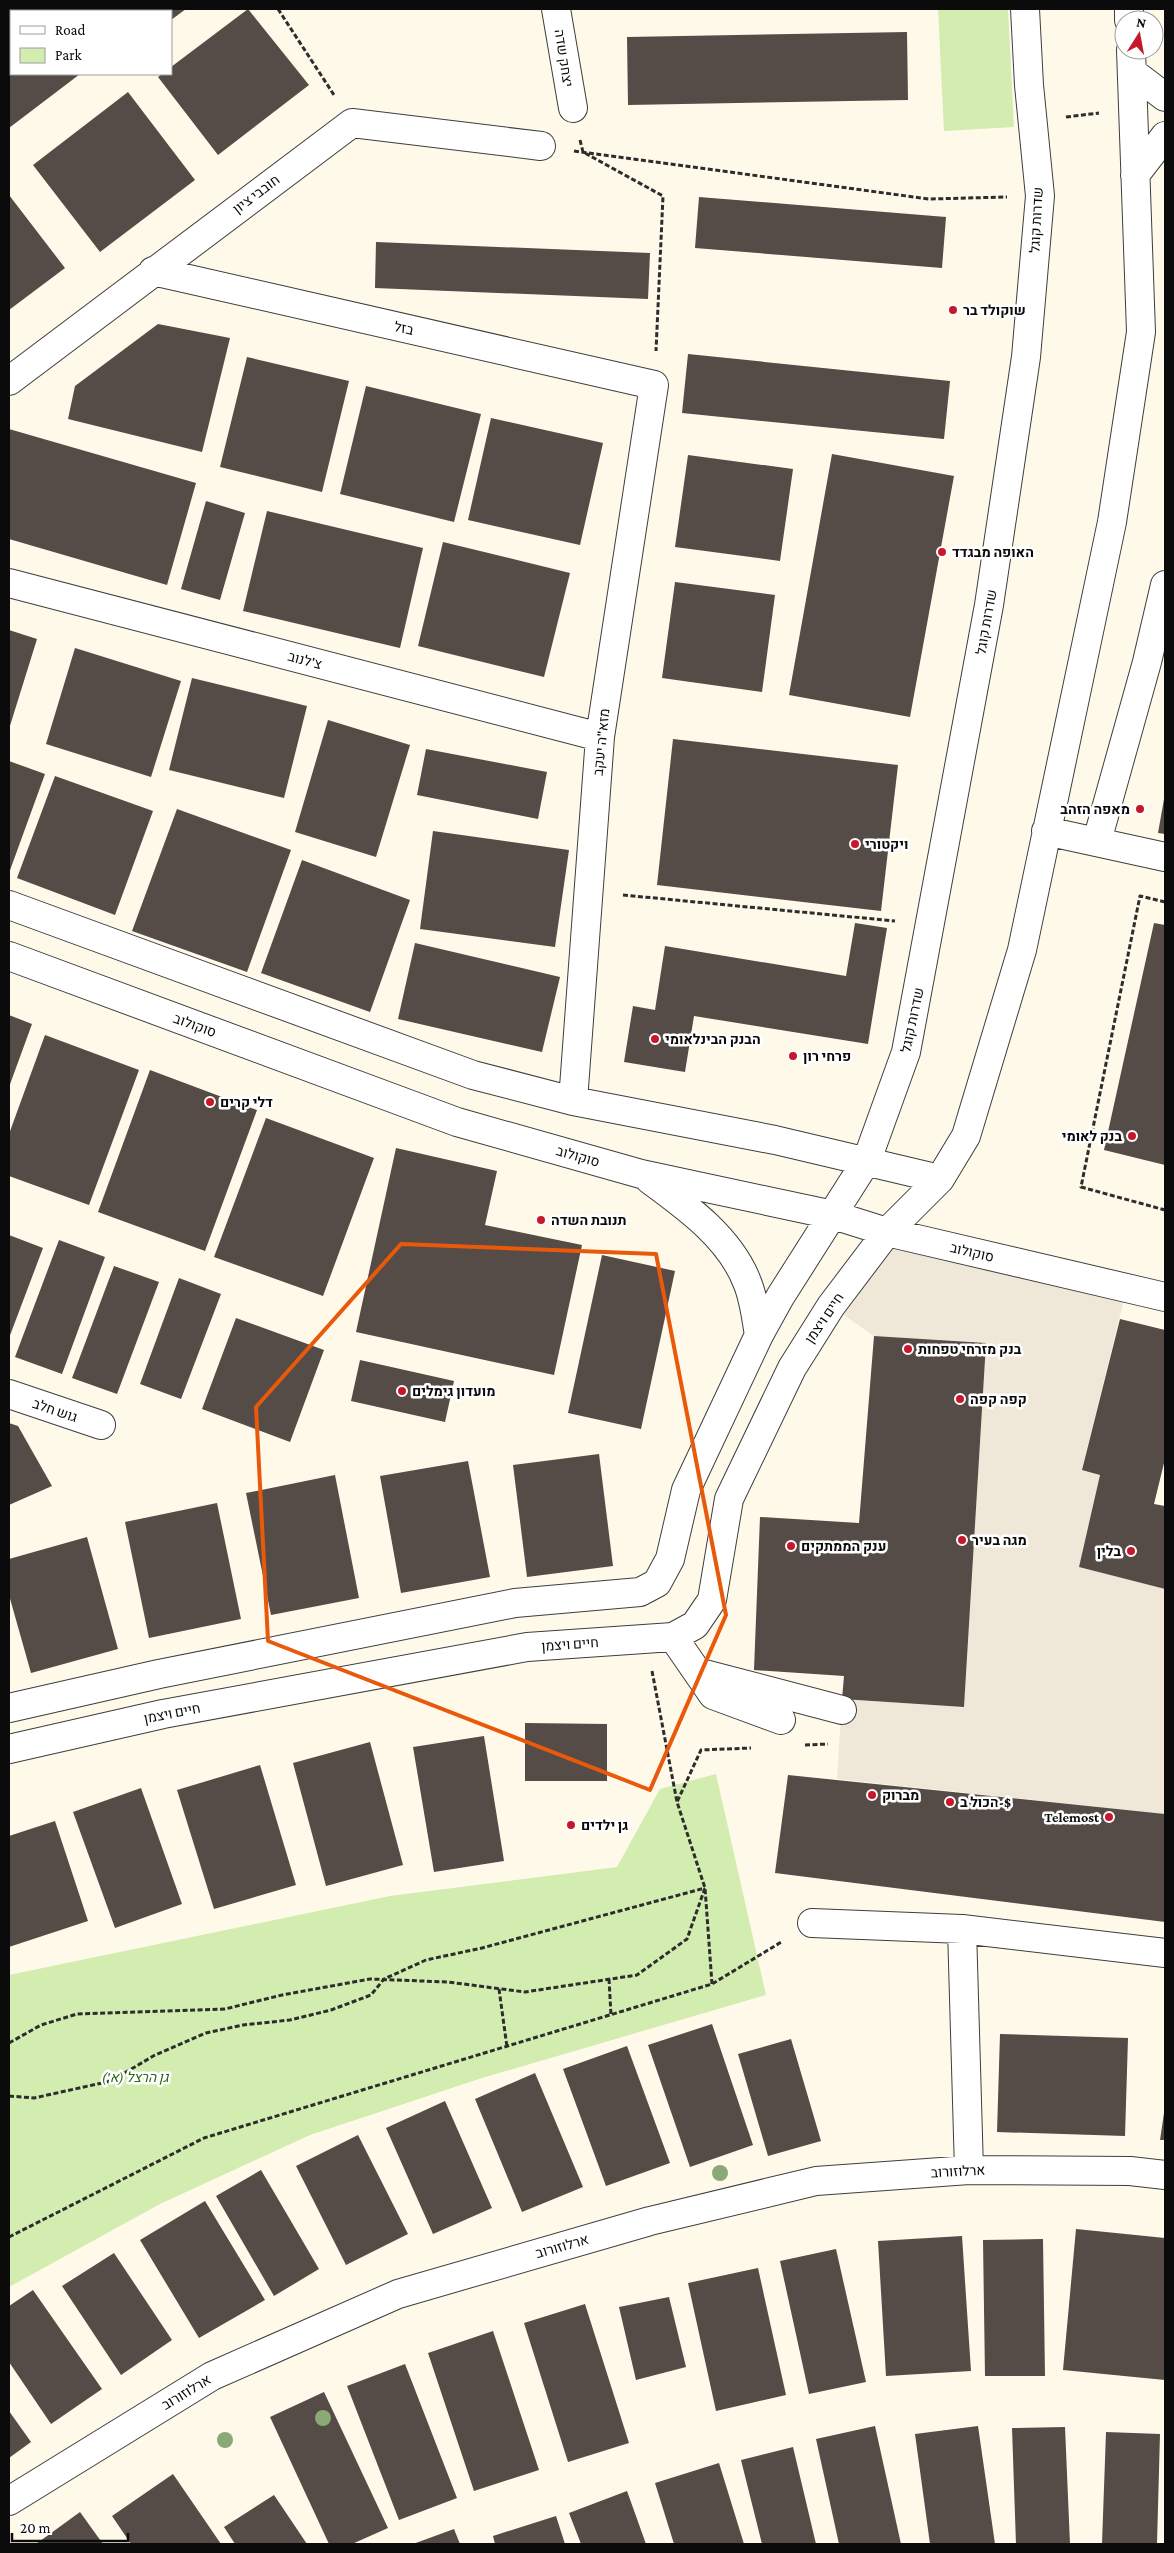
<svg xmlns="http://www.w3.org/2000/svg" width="1174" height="2553" font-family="'Crimson Pro',Heebo,serif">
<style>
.green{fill:#d3ecb0}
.plaza{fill:#efe8d9}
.building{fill:#554b47}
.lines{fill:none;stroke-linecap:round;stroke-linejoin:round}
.minor-casing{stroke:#3e3e3e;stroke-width:30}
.path{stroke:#2d2d2d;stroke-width:3;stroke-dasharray:5 2.5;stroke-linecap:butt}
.minor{stroke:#fff;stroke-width:28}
.tree{fill:#8ba976}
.marked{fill:none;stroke:#e8590c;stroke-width:4;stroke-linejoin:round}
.poi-dot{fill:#c6182a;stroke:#fff;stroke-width:2}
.labels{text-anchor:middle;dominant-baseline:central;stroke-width:5;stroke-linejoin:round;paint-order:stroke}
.street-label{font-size:14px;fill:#0b0b0b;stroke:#fff}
.poi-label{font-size:14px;font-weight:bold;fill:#0b0b0b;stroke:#fff;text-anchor:start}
.park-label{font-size:14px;font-style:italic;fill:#2c6717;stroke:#fff}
</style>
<rect width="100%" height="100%" fill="#fff9e9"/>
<path class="green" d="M938 9H1008L1014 127 944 131Z
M716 1774 766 1995 482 2078 310 2135 160 2204 9 2287V1975L390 1896 617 1867 660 1789Z"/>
<path class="plaza" d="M887 1232 1127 1287 1082 1469 1100 1475 1079 1567 1165 1589V1814L837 1779 842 1699 964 1707 986 1343 874 1336 831 1306Z"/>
<path class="building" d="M9 9H59L61 11H11V74H80L9 128Z
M83 9H186L171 20V11H85Z
M248 9 309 85 218 155 158 77 162 74H171V67Z
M907 32 908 100 628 105 627 37Z
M128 92 195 180 100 252 33 165Z
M9 195 65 268 9 310Z
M699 197 946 217 942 268 695 248Z
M376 242 650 253 648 299 375 288Z
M158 324 230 338 202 452 68 419 75 386Z
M688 354 950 381 944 439 682 413Z
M247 357 349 381 322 492 220 467Z
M366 386 481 414 454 522 340 494Z
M491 418 603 443 580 545 468 520Z
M9 429 196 483 167 585 9 539Z
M832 454 954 476 910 717 789 695Z
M688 455 793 469 780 561 675 547Z
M206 501 245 513 220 600 181 589Z
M267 511 423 548 400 648 243 611Z
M443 542 570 573 544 677 418 646Z
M675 582 775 595 762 692 662 678Z
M9 630 37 639 9 729Z
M75 648 181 681 151 777 46 744Z
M192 678 307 706 284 798 169 770Z
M328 720 410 745 376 857 295 832Z
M673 739 898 765 881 911 657 885Z
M426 749 547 772 538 819 417 795Z
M9 761 45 774 9 873Z
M55 776 153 811 115 915 17 878Z
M1164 799 1165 800V834L1158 833Z
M177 809 291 850 247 972 132 931Z
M433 831 569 850 555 947 420 929Z
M302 860 410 900 370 1012 261 973Z
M855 923 887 928 868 1044 694 1016 685 1072 624 1062 633 1006 655 1010 665 946 846 976Z
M1154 923 1165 925V1165L1104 1150Z
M415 943 560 977 542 1052 398 1019Z
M9 1015 32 1024 9 1087Z
M45 1035 139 1070 89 1205 9 1176V1134Z
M150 1070 257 1110 205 1251 98 1212Z
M266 1118 374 1158 323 1296 214 1257Z
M396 1148 497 1171 485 1225 582 1245 554 1375 356 1332Z
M9 1235 43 1248 9 1338Z
M59 1240 105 1257 62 1374 15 1357Z
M602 1255 675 1271 641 1429 568 1413Z
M114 1266 159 1282 117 1394 72 1378Z
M179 1278 221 1294 181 1399 140 1384Z
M236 1318 324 1350 290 1442 202 1409Z
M1120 1319 1165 1330V1459L1154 1504 1165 1506V1589L1079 1567 1100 1475 1082 1470Z
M874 1336 986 1343 964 1707 842 1699 844 1676 754 1670 760 1517 859 1523Z
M360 1360 454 1381 445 1422 351 1401Z
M9 1423 18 1426 52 1486 9 1505Z
M599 1454 613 1566 527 1577 513 1465Z
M468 1461 490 1577 401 1593 380 1476Z
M335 1475 359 1598 271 1615 246 1493Z
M217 1503 241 1619 149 1638 125 1522Z
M87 1537 118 1649 31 1673 9 1595V1559Z
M525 1723 607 1724V1781H525Z
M484 1736 504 1861 434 1872 413 1747Z
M370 1742 403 1865 326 1886 293 1763Z
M260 1765 296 1885 214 1909 177 1790Z
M788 1775 1165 1814V1922L775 1873Z
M141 1788 182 1904 115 1928 73 1812Z
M55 1821 88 1921 9 1947V1836Z
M712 2024 753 2145 690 2167 648 2045Z
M1000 2034 1128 2038 1125 2136 997 2132Z
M791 2039 821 2141 768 2156 738 2054Z
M627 2046 670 2163 606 2186 563 2069Z
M535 2073 583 2187 522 2212 475 2099Z
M445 2101 492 2208 433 2234 386 2128Z
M1164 2113H1165V2140H1160Z
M358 2135 408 2234 346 2265 296 2166Z
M261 2170 319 2269 274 2296 216 2196Z
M205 2201 265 2300 199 2338 140 2240Z
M1076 2229 1165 2238V2380L1063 2370Z
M962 2236 971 2371 886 2376 878 2241Z
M1043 2239 1045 2376H985L983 2240Z
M836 2249 866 2382 809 2394 780 2261Z
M114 2253 172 2340 121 2375 62 2286Z
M758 2268 786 2395 716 2411 688 2283Z
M33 2290 102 2389 51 2424 9 2362V2306Z
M669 2297 686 2367 636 2380 619 2307Z
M585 2304 629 2443 568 2462 524 2323Z
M493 2331 539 2470 474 2491 428 2353Z
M405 2364 457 2498 399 2520 347 2386Z
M324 2392 388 2528 352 2544H329L270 2417Z
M9 2411 31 2442 9 2458Z
M875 2426 901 2544H839L816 2439Z
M978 2426 995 2544H930L915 2434Z
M1065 2427 1070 2544H1016L1012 2428Z
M1106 2432 1160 2434 1157 2544H1102Z
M793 2447 816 2544H762L741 2460Z
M719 2463 744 2544H674L655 2483Z
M173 2474 221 2544H131L112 2516Z
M627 2491 646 2544H581L569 2513Z
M274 2495 307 2544H235L224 2527Z
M80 2512 103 2544H36Z
M556 2516 565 2544H495L493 2536Z
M454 2529 460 2544H413Z"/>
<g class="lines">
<defs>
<path id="minor" d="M556 9 573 108
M1129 9V20
M1132 72 1165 97
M1135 175 1165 136
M153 271 654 385 600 737 573 1101
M9 381 352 123 541 146
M9 583 600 737
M1046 831 1165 857
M1097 841 1147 662 1165 585
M9 905 473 1075 573 1101 775 1140 940 1179
M9 956 457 1122 641 1174 833 1215 887 1232 1165 1297
M650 1180C687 1207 730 1238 747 1282 754 1298 756 1318 759 1335
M9 1394 101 1425
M673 1637 713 1695 781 1720
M697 1672 842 1710
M9 1708 159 1674 515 1603 640 1592 657 1583 670 1559 686 1490 759 1335 780 1297 867 1160 906 1052 989 605 1026 357 1040 196 1029 85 1025 9
M9 1749 163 1714 527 1647 673 1637 695 1625 712 1600 729 1499 792 1368 831 1306 887 1232 940 1179 966 1136 1022 950 1112 522 1141 332 1131 50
M812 1923 962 1929 1165 1953
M962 1929 969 2170
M9 2501 212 2376 398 2294 650 2221 816 2181 969 2170 1130 2171 1165 2175"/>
</defs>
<use href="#minor" class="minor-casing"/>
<path class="path" d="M278 9 334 95
M1066 117 1099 113
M580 140 583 152 663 196 656 351
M574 151 929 199 1007 197
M623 895 895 921
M1165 902 1140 896 1081 1187 1165 1210
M652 1671 677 1802
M805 1745 828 1744
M609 1979 611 2015
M712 1984 705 1888 677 1802 701 1750 751 1748
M499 1989 507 2047
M9 2043 41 2025 77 2014 225 2009 282 1995 370 1979 448 1982 525 1992 637 1975 687 1939 705 1888
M9 2096 34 2098 111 2081 155 2055 206 2033 243 2025 290 2020 331 2010 371 1995 384 1979 426 1960 482 1948 705 1888
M9 2237 204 2138 712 1984 783 1941"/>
<use href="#minor" class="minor"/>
</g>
<g class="tree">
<circle cx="720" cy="2173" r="8"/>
<circle cx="323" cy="2418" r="8"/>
<circle cx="225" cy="2440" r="8"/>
</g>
<path class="marked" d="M401 1244 656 1254 726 1615 650 1790 268 1641 256 1407Z"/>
<g class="poi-dot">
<circle cx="953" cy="310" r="5"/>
<circle cx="942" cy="552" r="5"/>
<circle cx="1140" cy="809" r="5"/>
<circle cx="855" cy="844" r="5"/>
<circle cx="655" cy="1039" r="5"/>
<circle cx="793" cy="1056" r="5"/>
<circle cx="210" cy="1102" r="5"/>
<circle cx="1132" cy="1136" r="5"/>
<circle cx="541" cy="1220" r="5"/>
<circle cx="908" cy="1349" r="5"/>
<circle cx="402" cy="1391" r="5"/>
<circle cx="960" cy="1399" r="5"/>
<circle cx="962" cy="1540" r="5"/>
<circle cx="791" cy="1546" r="5"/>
<circle cx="1131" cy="1551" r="5"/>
<circle cx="872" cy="1795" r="5"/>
<circle cx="950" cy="1802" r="5"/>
<circle cx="1109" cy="1817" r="5"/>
<circle cx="571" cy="1825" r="5"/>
</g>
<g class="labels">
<g class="street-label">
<text transform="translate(564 58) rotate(81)">יצחק שדה</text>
<text transform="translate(256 194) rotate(-37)">חובבי ציון</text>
<text transform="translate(1036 220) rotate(-87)">שדרות קוגל</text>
<text transform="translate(404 328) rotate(13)">בזל</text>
<text transform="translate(986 622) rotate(-80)">שדרות קוגל</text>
<text transform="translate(305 660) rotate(15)">צ'לנוב</text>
<text transform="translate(601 742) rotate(-84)">מזא"ה יעקב</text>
<text transform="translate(912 1020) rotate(-78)">שדרות קוגל</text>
<text transform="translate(195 1025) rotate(20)">סוקולוב</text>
<text transform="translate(578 1156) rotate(16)">סוקולוב</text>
<text transform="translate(972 1252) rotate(13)">סוקולוב</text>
<text transform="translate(824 1318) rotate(-56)">חיים ויצמן</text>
<text transform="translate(55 1410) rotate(19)">גוש חלב</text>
<text transform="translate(570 1644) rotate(-4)">חיים ויצמן</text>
<text transform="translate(172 1713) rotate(-11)">חיים ויצמן</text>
<text transform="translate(958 2171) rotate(-3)">ארלוזורוב</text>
<text transform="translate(562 2246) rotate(-16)">ארלוזורוב</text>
<text transform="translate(186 2392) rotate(-31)">ארלוזורוב</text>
</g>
<g class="poi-label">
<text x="963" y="310">שוקולד בר</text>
<text x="952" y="552">האופה מבגדד</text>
<text x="1130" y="809" text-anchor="end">מאפה הזהב</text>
<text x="865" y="844">ויקטורי</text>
<text x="665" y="1039">הבנק הבינלאומי</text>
<text x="803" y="1056">פרחי רון</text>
<text x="220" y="1102">דלי קרים</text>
<text x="1122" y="1136" text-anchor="end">בנק לאומי</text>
<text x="551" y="1220">תנובת השדה</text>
<text x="918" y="1349">בנק מזרחי טפחות</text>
<text x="412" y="1391">מועדון גימלים</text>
<text x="970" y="1399">קפה קפה</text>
<text x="972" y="1540">מגה בעיר</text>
<text x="801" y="1546">ענק הממתקים</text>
<text x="1121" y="1551" text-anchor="end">בלין</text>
<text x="882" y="1795">מברוק</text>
<text x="960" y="1802">הכול ב-$</text>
<text x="1099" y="1817" text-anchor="end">Telemost</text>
<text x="581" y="1825">גן ילדים</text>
</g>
<g class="park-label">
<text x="135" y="2077">גן הרצל (א')</text>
</g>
</g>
<rect width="1174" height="2553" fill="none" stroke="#0b0b0b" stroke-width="20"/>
<rect x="10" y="10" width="162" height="65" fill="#ffffff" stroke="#9d9d9d"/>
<rect x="20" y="26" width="25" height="8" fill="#ffffff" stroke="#9d9d9d"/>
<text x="55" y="35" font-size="15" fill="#0b0b0b">Road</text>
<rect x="20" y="48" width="25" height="15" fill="#d3ecb0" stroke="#9d9d9d"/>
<text x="55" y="60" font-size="15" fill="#0b0b0b">Park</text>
<g transform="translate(1139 35) rotate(11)"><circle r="24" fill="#ffffff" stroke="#9d9d9d"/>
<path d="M0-4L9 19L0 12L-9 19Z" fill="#c6182a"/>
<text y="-8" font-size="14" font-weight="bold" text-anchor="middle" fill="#0b0b0b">N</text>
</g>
<path d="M12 2533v8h116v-8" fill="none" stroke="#0b0b0b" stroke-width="2.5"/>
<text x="20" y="2533" font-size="15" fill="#0b0b0b" stroke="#ffffff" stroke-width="4" paint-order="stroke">20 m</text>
</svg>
